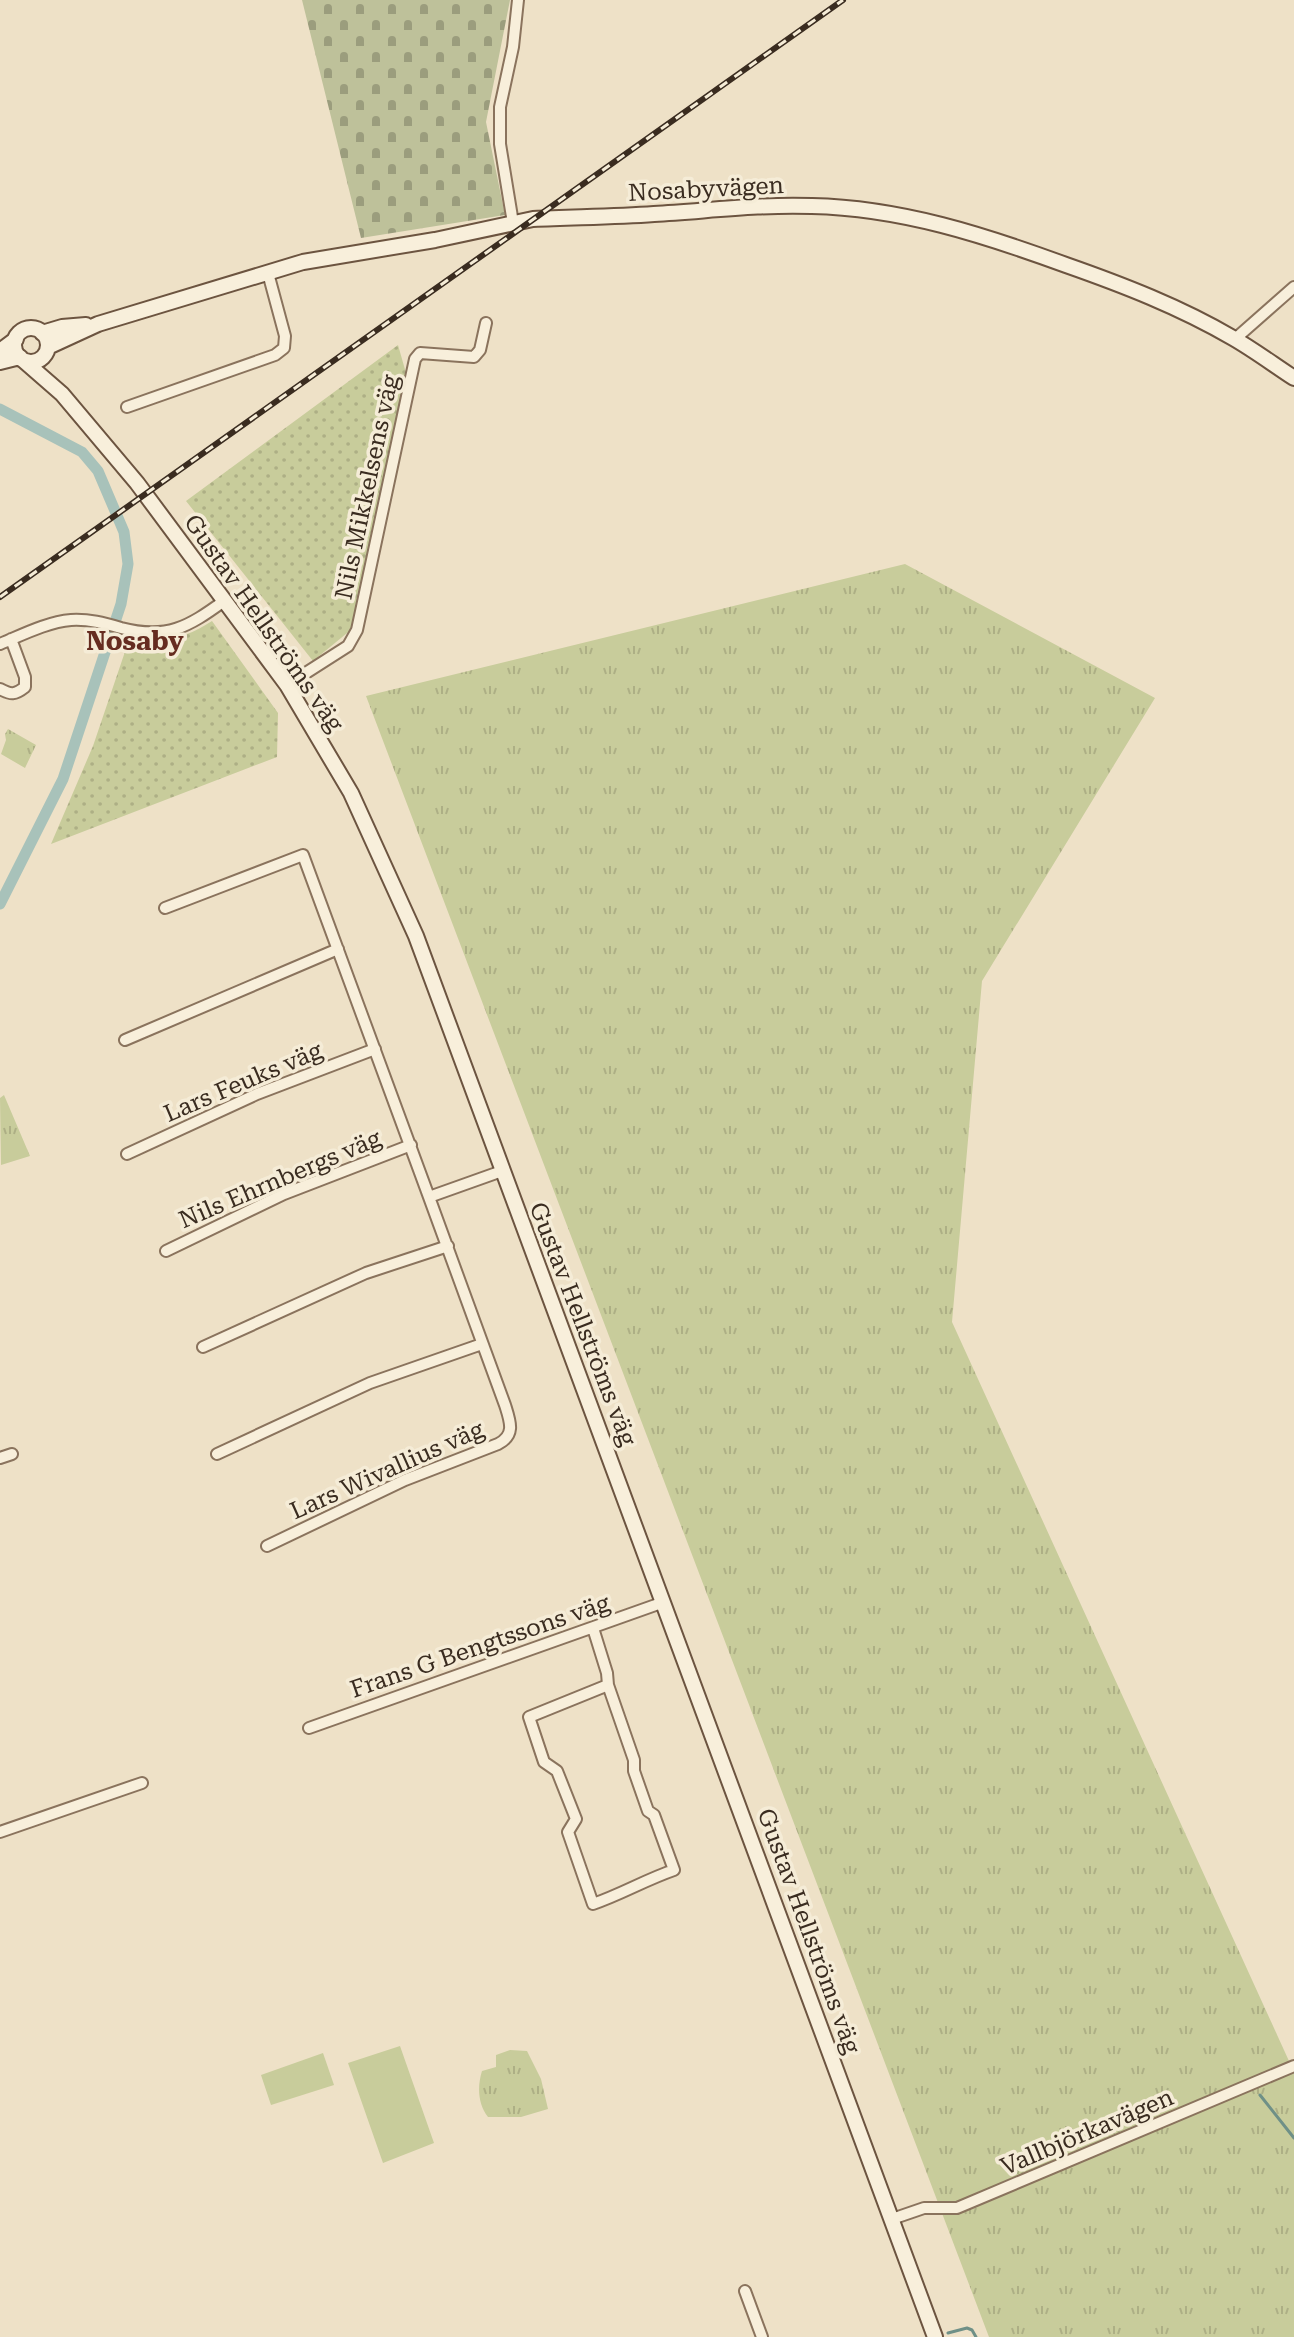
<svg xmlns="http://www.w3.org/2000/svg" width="1294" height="2337" font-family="'Roboto Serif',serif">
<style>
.grass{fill:url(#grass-tufts)}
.cemetery{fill:url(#cemetery-stones)}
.garden{fill:url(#garden-dots)}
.pitch{fill:#c8cc9b}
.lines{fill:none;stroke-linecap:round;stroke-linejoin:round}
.stream{stroke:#6f9087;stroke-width:3}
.canal{stroke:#a8c2ba;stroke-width:11}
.street-casing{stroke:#8a735d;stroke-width:14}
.secondary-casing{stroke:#6c5440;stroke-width:18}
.street{stroke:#f8efdb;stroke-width:10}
.secondary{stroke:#f8efdb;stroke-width:14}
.rail-casing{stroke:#3a2c20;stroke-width:6}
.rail{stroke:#f5ecd7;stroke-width:3;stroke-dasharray:9;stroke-linecap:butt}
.labels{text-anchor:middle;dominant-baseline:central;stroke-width:7;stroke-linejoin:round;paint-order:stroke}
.street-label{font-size:24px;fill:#3a2c20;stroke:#f5ecd7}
.neighbourhood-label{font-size:26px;font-weight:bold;fill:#662c20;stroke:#f5ecd7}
</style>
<defs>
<pattern id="grass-tufts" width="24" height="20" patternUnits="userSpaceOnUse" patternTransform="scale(2)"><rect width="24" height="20" fill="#c8cc9b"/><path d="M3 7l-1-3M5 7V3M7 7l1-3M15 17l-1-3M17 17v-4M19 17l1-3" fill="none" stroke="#adaf85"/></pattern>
<pattern id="cemetery-stones" width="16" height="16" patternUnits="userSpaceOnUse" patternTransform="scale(2)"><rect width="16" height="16" fill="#bec19a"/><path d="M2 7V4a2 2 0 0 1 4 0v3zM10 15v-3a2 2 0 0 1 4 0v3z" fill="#9b9d7d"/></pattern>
<pattern id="garden-dots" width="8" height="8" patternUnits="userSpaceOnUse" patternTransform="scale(2)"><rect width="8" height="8" fill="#c8cc9b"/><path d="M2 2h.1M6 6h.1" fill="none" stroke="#adaf85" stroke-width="1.8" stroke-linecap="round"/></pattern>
</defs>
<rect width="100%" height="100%" fill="#eee1c7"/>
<path class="grass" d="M905 564 1155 698 982 981 952 1322 1294 2072V2337H989L366 696Z
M8 729 36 745 25 768 1 754 6 740 5 734Z
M4 1095 30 1156 1 1165 0 1098Z
M510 2050 527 2051 541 2079 548 2109 521 2117H488C478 2104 477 2087 482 2071L496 2067V2055Z"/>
<path class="cemetery" d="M302 0H510L486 122 505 215 361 238Z"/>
<path class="garden" d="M398 345 406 373 352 629 313 661 186 501Z
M212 621 278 713 277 757 51 844 93 746 131 634C166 642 182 640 212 621Z"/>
<path class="pitch" d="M400 2046 434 2143 383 2163 348 2063Z
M323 2053 334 2085 271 2105 261 2075Z"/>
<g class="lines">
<path class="stream" d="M1260 2095 1294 2138
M948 2333 967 2328 972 2330 976 2337"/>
<path class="canal" d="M0 409 82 452 98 471 124 532 128 564 121 604 63 779 0 904"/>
<defs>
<path id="street" d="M513 223 500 144V107L513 47 518 0
M1235 339 1294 287
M127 407 275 355 284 348 285 336 268 273
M0 644C22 635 47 622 71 620 89 619 104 623 121 628 167 640 188 627 224 601
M287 685 348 646 357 630 415 359 420 353 474 357 480 350 486 323
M0 689C11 695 15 695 25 687V677L11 639
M165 908 303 855 429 1197
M125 1040 338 949
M127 1154 257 1094 375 1049
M166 1251 284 1194 411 1145
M203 1347 366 1273 448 1246
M217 1454 370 1383 482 1344
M0 1458 12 1454
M267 1546 405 1480 498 1444C516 1435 510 1421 505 1405L429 1197 502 1171
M593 1628 607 1673 608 1685 634 1760V1771L648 1811 654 1815 674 1870C645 1880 622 1894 593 1904L568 1832 576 1819 557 1771 544 1762 529 1717 608 1685
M309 1728 664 1602
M0 1832 142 1783
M892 2219 924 2208H957L1294 2066
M745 2291 762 2337"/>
<path id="secondary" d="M14 345a17 17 0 1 1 34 0a17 17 0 1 1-34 0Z
M42 333 62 327 86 325
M48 347 98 324 303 262 435 240 533 219C573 217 614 217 654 214 707 211 759 204 812 206 901 208 984 235 1066 265 1123 285 1180 307 1233 338 1254 350 1274 365 1294 378
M0 351 16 339
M23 360 62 394 137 483 287 685 351 793 416 936 935 2337
M0 362 20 357"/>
</defs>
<use href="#street" class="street-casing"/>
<use href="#secondary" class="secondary-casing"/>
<use href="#street" class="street"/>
<use href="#secondary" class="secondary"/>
<defs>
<path id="rail" d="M0 597 843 0"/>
</defs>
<use href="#rail" class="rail-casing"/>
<use href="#rail" class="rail"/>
</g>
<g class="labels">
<g class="street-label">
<text transform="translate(706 189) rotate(-3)">Nosabyvägen</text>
<text transform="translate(367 487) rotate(-78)">Nils Mikkelsens väg</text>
<text transform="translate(264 623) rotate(55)">Gustav Hellströms väg</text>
<text transform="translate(243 1082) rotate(-23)">Lars Feuks väg</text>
<text transform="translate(280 1179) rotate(-23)">Nils Ehrnbergs väg</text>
<text transform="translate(583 1324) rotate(69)">Gustav Hellströms väg</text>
<text transform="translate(387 1470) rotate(-24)">Lars Wivallius väg</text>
<text transform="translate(480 1646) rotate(-19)">Frans G Bengtssons väg</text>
<text transform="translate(809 1931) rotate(70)">Gustav Hellströms väg</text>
<text transform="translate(1087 2132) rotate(-23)">Vallbjörkavägen</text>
</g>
<g class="neighbourhood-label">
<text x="135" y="641">Nosaby</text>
</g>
</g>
</svg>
